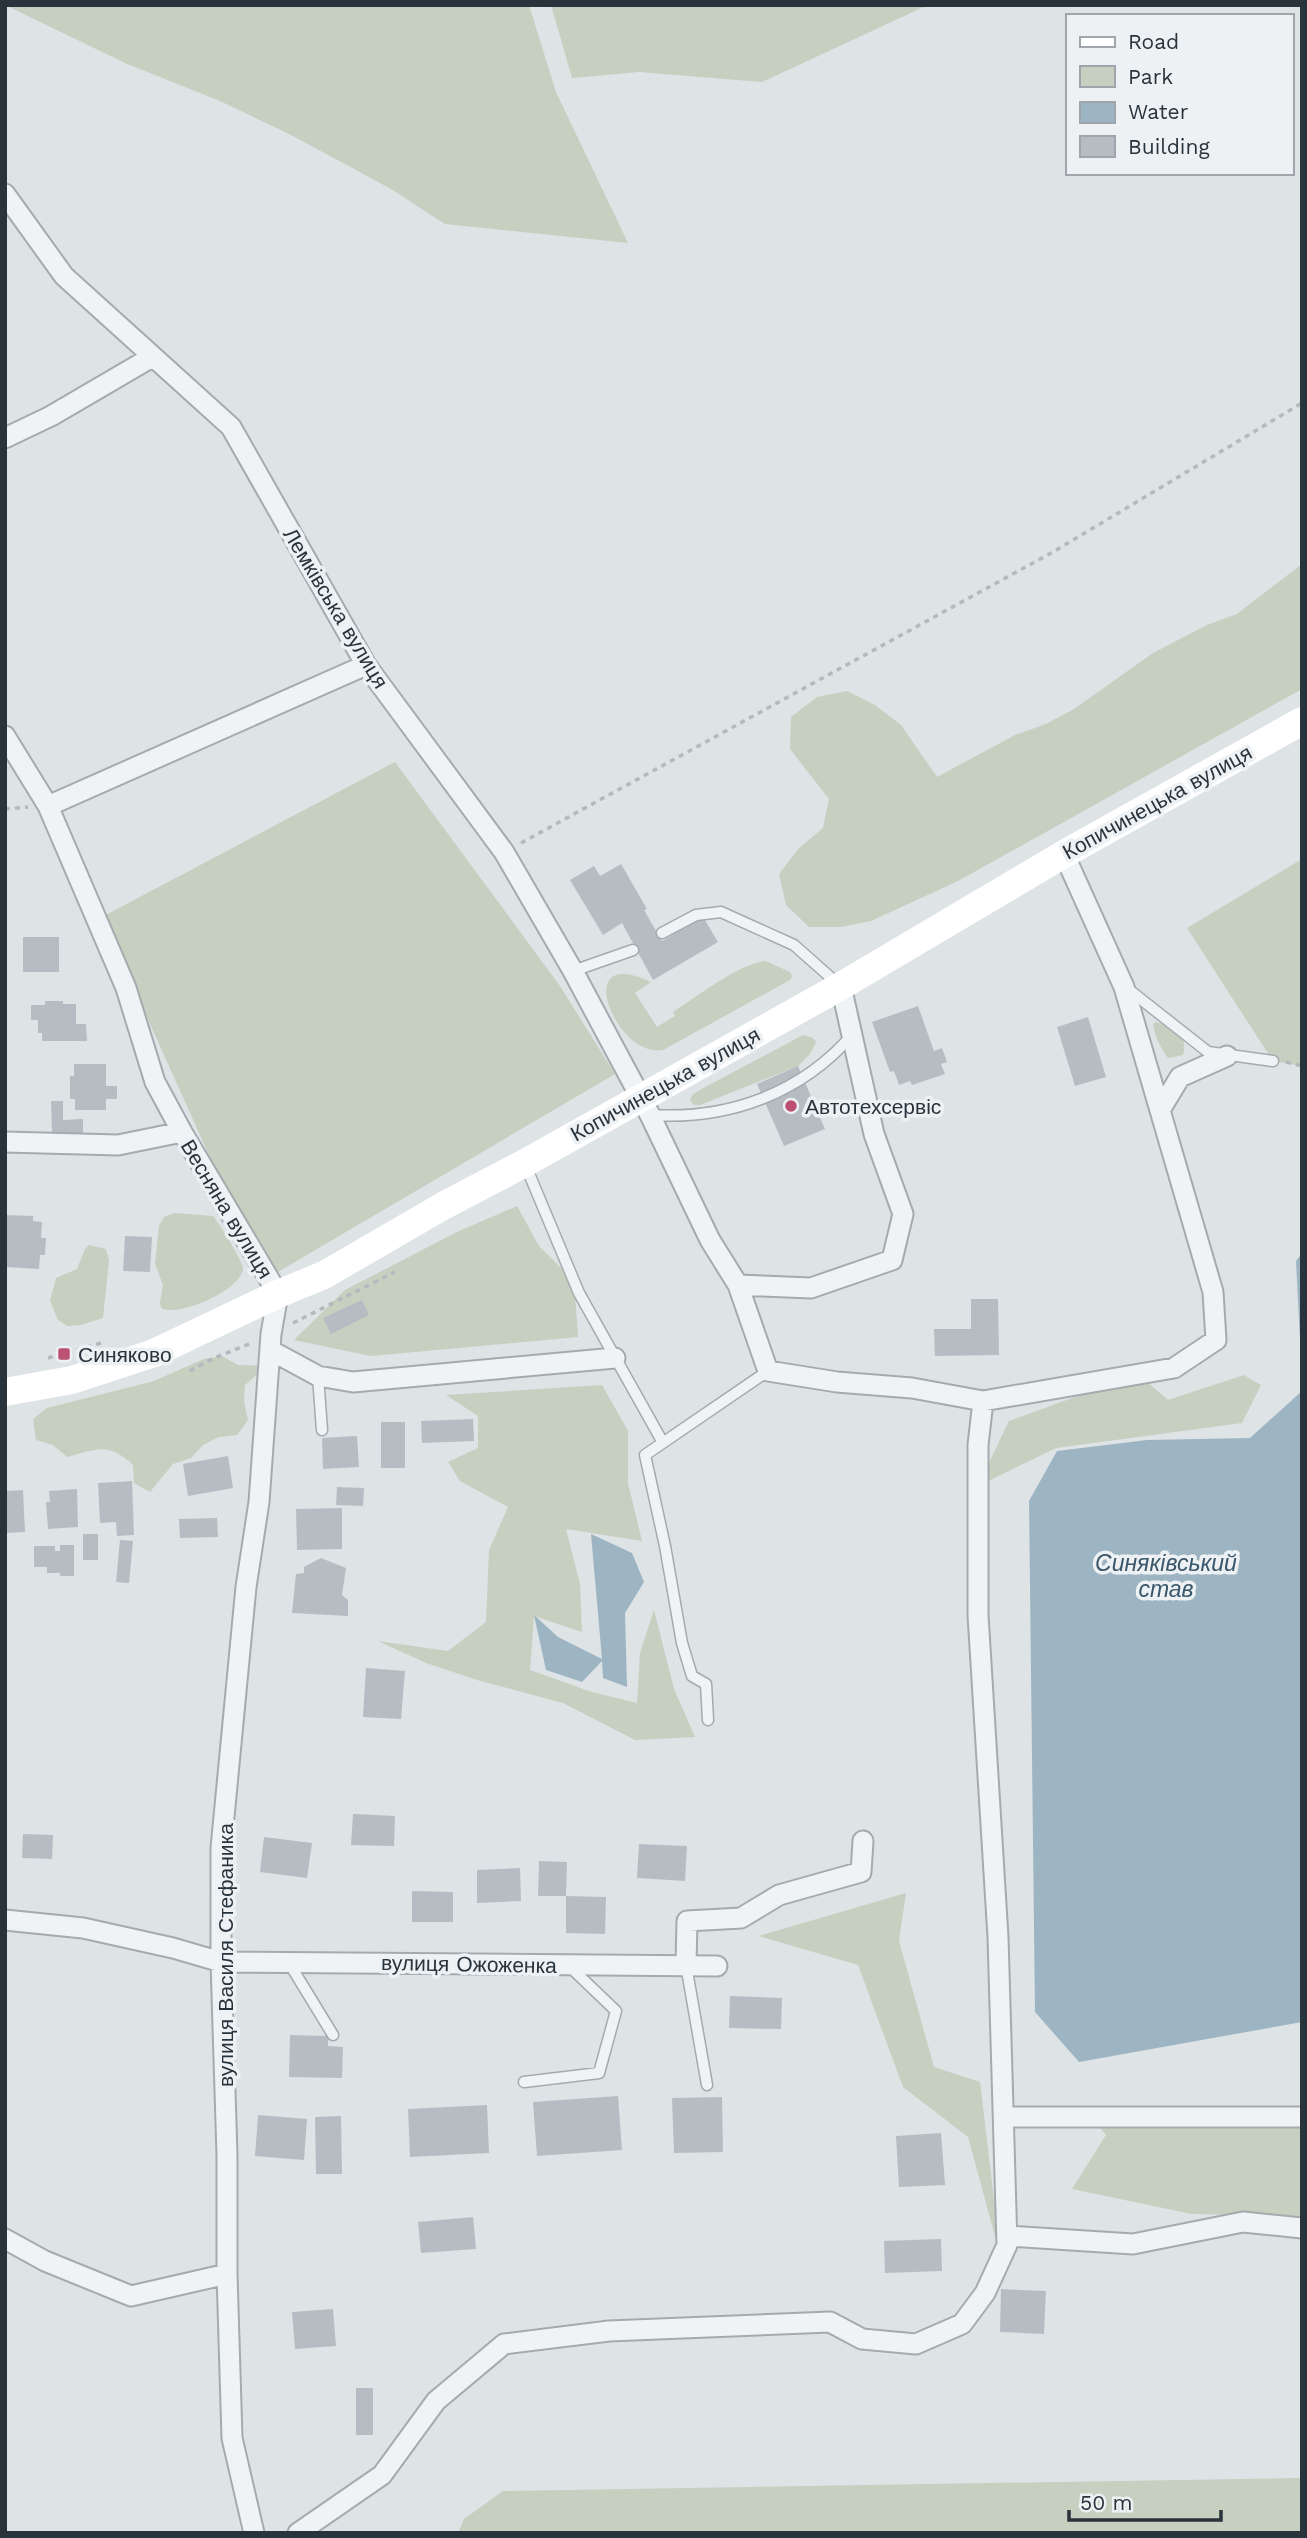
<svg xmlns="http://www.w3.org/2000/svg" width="1307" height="2538" font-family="'Work Sans',sans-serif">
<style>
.green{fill:#c6cfc0}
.water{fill:#9db5c2}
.building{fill:#b6bdc2}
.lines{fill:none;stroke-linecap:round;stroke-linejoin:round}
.lane-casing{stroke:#a4abaf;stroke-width:13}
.street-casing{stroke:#a4abaf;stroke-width:23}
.path{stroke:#b4b9bd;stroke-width:3.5;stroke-dasharray:5 5;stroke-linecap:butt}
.lane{stroke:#f0f3f5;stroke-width:10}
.street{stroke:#f0f3f5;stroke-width:19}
.secondary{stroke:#fff;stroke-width:28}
.poi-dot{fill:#bd5173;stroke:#edf1f4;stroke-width:2.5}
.labels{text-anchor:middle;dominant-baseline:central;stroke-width:7;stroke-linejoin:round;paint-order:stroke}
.street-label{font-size:21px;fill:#29333b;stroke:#edf1f4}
.poi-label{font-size:21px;fill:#29333b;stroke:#edf1f4;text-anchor:start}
.water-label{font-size:23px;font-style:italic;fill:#39566a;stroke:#edf1f4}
</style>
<rect width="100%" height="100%" fill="#dee3e6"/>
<path class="green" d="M5 5H529L556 92 628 243 445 224 391 189 293 136 220 101 125 63Z
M551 5H928L762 82 639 72 572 78Z
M1302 564V689L958 881 871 921 841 927H809L786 905 779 874 798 849 823 828 829 799 790 749 791 717 817 697 847 691 875 705 901 725 937 777 1015 735 1046 724 1074 709 1153 653 1207 625 1237 614Z
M395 762 560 986 615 1074 271 1276 221 1182 102 917Z
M1302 859V1066L1273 1061 1187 928Z
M766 961 790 972 792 976 790 980 663 1050C616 1059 569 943 651 982L635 993 657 1027 675 1016 673 1012C696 997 740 963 766 961Z
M1156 1022C1174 1027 1189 1034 1183 1055L1168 1058C1160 1047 1155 1037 1153 1024Z
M803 1035 813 1038 816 1042 810 1054 798 1066 700 1105H694L690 1100 692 1095 700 1090Z
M517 1206 539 1246 574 1281 578 1337 371 1356 294 1340 345 1290 457 1232Z
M174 1213 213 1216C218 1221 243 1262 243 1268 243 1289 179 1318 161 1308L160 1302 163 1285 155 1264 159 1226 164 1217Z
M89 1245 106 1249 109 1260 103 1318 81 1325 67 1326 58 1320 50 1301 56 1278 77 1269 85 1249Z
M222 1356 238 1365 267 1366 245 1385 244 1402 248 1420 237 1435 219 1437 203 1445 191 1458 173 1464 150 1492 134 1483 133 1465C108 1442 98 1449 67 1457L53 1445 36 1440 33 1419 47 1408 154 1381 204 1359Z
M1138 1374 1168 1400 1244 1375 1261 1385 1242 1423 1056 1448 978 1486 1009 1421Z
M602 1385 628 1431V1483L642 1541 566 1529 580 1584 582 1632 534 1616 530 1670 592 1692 637 1703 640 1653 654 1610 674 1689 695 1737 635 1740 563 1703 477 1680 426 1663 378 1641 448 1651 486 1622 489 1550 508 1507 460 1481 448 1462 478 1448V1416L446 1395Z
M906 1893 899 1941 934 2067 980 2082 1001 2258 968 2137 903 2087 858 1965 759 1936Z
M1091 2117H1302V2216L1192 2214 1072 2189 1106 2135Z
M1302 2478V2533H458L464 2519 503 2491Z"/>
<path class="water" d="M1302 1253V1379L1296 1261Z
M1302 1391V2022L1079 2062 1035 2012 1029 1501 1057 1451 1147 1440 1250 1438Z
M591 1534 632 1553 644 1582 625 1613 627 1687 603 1678 602 1661 582 1682 546 1670 534 1615 558 1637 602 1659Z"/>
<path class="building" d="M621 864 647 909 644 910 662 941 703 917 718 942 653 980 622 923 603 935 570 880 594 866 600 876Z
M23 937H59V972H23Z
M45 1001H63V1004H76V1024H86L87 1041H42V1033H38V1020H31V1005H45Z
M918 1006 934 1051 942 1048 947 1062 941 1064 945 1074 912 1085 910 1081 899 1085 894 1071 890 1072 872 1022Z
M1088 1017 1106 1077 1075 1086 1057 1027Z
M74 1064H106V1086H117V1099H106V1110H75V1099H70V1076H74Z
M798 1066 825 1129 784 1146 757 1084Z
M51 1101H63V1120L83 1119V1133H52Z
M5 1215 33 1216V1221L42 1222 41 1238H46L45 1255H40L39 1269 5 1267Z
M125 1236 152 1237 150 1272 123 1271Z
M971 1299H998L999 1355 935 1356 934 1329H971Z
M362 1300 369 1315 331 1334 323 1318Z
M473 1419 474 1441 422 1443 421 1421Z
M381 1422H405V1468H381Z
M357 1436 359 1467 323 1469 322 1438Z
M228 1456 233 1488 188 1496 183 1464Z
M132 1481 134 1535 117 1536 116 1522 100 1523 98 1483Z
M337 1487 364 1488 363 1506 336 1505Z
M77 1489 78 1527 48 1529 46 1502H50L49 1491Z
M23 1490 25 1532 5 1533V1491Z
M342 1508V1549L297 1550 296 1509Z
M217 1518 218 1537 180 1538 179 1519Z
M83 1534H98V1560H83Z
M120 1540 133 1541 129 1583 116 1582Z
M60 1545H74V1576H60V1573H47V1567H34V1546H55V1551H60Z
M321 1558 346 1568 342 1595 348 1600V1616L292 1613 296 1574 304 1573V1567Z
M366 1668 405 1671 401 1719 363 1717Z
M353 1814 395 1816 394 1846 351 1845Z
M23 1834 53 1835 52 1859 22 1858Z
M264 1837 312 1843 307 1878 260 1872Z
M639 1844 687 1846 685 1881 637 1878Z
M539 1861 567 1862 566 1896H538Z
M520 1868 521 1901 477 1903V1870Z
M412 1891 453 1892V1922H412Z
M566 1896 606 1897 605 1934 566 1933Z
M730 1996 782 1998 781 2029 729 2028Z
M290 2035 328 2036V2046L343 2047 342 2078 289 2077Z
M618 2096 622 2150 537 2156 533 2102Z
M722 2097 723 2152 674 2153 672 2098Z
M487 2105 489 2153 410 2157 408 2109Z
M258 2115 307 2119 304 2160 255 2156Z
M341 2116 342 2174H316L315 2117Z
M941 2133 945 2185 899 2187 896 2136Z
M473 2217 476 2249 421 2253 418 2222Z
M941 2239 942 2271 885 2273 884 2241Z
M1001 2289 1046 2291 1044 2334 1000 2332Z
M333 2309 336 2346 295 2349 292 2312Z
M356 2388H373V2435H356Z"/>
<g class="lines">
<defs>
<path id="lane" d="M662 933 696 915 721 912 794 945 838 984
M573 971 633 950
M1128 989 1208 1052 1273 1061
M651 1115C728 1120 801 1094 853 1034
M525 1164 579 1293 662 1441
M318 1376 322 1430
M708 1720 706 1684 692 1676 682 1643 665 1546 645 1455 768 1371
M289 1963 333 2035
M686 1965 707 2085
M524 2082 599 2073 616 2011 568 1965"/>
<path id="street" d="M5 194 64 276 231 427 366 665 504 852 573 971 650 1115 710 1240 738 1285 768 1371 837 1382 912 1388 983 1401
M5 438 51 416 152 357
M5 736 48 806
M1160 1110 1180 1077 1227 1056
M5 1142 118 1145 182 1132
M738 1285 811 1288 892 1260 903 1214 874 1134 841 986
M270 1350 318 1376 353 1382 615 1358
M5 1920 83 1928 173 1948 221 1962 717 1966
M686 1964 687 1921 741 1918 779 1895 861 1872 863 1841
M1004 2117H1302
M1007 2236 1133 2244 1243 2222 1302 2228
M5 2239 45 2261 131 2296 227 2274
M254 2533 232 2438 227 2274V2155L221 1962V1848L246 1587 259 1502 271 1334 278 1294 182 1132 155 1082 126 988 48 806 366 665
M298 2533 382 2475 436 2401 504 2344 609 2331 830 2322 862 2339 916 2344 962 2324 985 2293 1007 2245 998 1937 978 1615V1445L983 1401 1174 1368 1216 1340 1213 1292 1124 987 1064 854"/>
</defs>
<use href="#lane" class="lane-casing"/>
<use href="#street" class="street-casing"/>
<path class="path" d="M5 809 28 807
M521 843 1053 552 1302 403
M1286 1062 1302 1066
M293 1323 395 1272
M48 1358 101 1343
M190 1371 214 1358 252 1343"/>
<use href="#lane" class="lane"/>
<use href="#street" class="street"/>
<path class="secondary" d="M5 1392 72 1380 154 1353 278 1294 324 1275 443 1206 525 1163 841 986 1064 854 1302 721"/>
</g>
<g class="poi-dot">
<circle cx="791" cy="1106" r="7"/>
<rect x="57" y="1347" width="14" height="14" rx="3.5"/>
</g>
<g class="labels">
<g class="street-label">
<text transform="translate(336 608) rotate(59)">Лемківська вулиця</text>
<text transform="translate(1157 802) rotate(-29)">Копичинецька вулиця</text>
<text transform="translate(665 1084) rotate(-29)">Копичинецька вулиця</text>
<text transform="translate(227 1209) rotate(59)">Весняна вулиця</text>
<text transform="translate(225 1955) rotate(-90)">вулиця Василя Стефаника</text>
<text transform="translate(469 1964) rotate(1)">вулиця Ожоженка</text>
</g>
<g class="poi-label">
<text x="805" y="1106">Автотехсервіс</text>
<text x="78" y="1354">Синяково</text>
</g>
<g class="water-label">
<text x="1166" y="1563">Синяківський<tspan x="1166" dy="26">став</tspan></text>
</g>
</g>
<rect width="1307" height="2538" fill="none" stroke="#29333b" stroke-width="14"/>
<rect x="1066" y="14" width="228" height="161" fill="#edf1f4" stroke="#9fa5aa" stroke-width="2"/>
<rect x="1080" y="37" width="35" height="10" fill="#ffffff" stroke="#9fa5aa" stroke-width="2"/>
<text x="1128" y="49" font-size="21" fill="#29333b">Road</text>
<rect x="1080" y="66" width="35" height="21" fill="#c6cfc0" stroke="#9fa5aa" stroke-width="2"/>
<text x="1128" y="84" font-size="21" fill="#29333b">Park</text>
<rect x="1080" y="102" width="35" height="21" fill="#9db5c2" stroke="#9fa5aa" stroke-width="2"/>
<text x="1128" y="119" font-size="21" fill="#29333b">Water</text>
<rect x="1080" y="136" width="35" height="21" fill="#b6bdc2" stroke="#9fa5aa" stroke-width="2"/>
<text x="1128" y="154" font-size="21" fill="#29333b">Building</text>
<path d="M1069 2510v10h152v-10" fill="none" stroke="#29333b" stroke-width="3.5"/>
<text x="1080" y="2510" font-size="21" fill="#29333b" stroke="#edf1f4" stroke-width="5" paint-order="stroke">50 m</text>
</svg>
